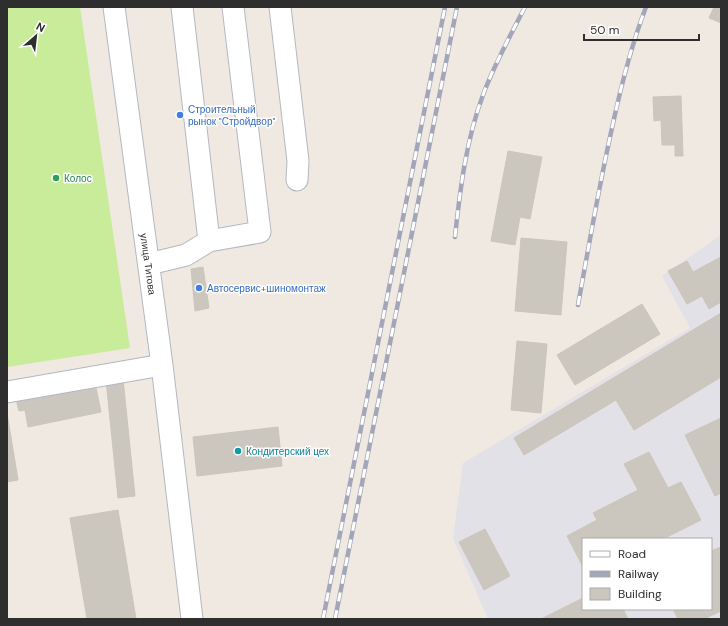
<svg xmlns="http://www.w3.org/2000/svg" width="728" height="626" font-family="'DM Sans',sans-serif">
<style>
.industrial{fill:#e3e1e8;fill-rule:evenodd}
.pitch{fill:#c9ec9a}
.building{fill:#cbc7bf;stroke:#cbc5ba}
.lines{fill:none;stroke-linecap:round;stroke-linejoin:round}
.minor-casing{stroke:#b4b7c1;stroke-width:23}
.minor{stroke:#fff;stroke-width:21}
.rail-casing{stroke:#a3a6b8;stroke-width:4.5}
.rail{stroke:#fff;stroke-width:3;stroke-dasharray:9;stroke-linecap:butt}
.shop-dot{fill:#3f7fe0;stroke:#fff;stroke-width:1.5}
.leisure-dot{fill:#2e9e5b;stroke:#fff;stroke-width:1.5}
.culture-dot{fill:#0f9aa8;stroke:#fff;stroke-width:1.5}
.labels{text-anchor:middle;dominant-baseline:central;stroke-width:3;stroke-linejoin:round;paint-order:stroke}
.shop-label{font-size:10px;fill:#366cbe;stroke:#fff;text-anchor:start}
.leisure-label{font-size:10px;fill:#27864d;stroke:#fff;text-anchor:start}
.street-label{font-size:10px;fill:#2e2e2e;stroke:#fff}
.culture-label{font-size:10px;fill:#0d838f;stroke:#fff;text-anchor:start}
</style>
<rect width="100%" height="100%" fill="#efe9e1"/>
<path class="industrial" d="M721 235V619H488L453 538 463 463 690 328 662 276ZM583 539H711V609H583Z"/>
<path class="pitch" d="M7 7H80L130 348 7 367Z"/>
<path class="building" d="M714 7H721V23L709 18Z
M681 96 683 156H675V145H662L661 120 654 121 653 97Z
M508 151 542 157 530 219 520 217 515 245 491 241Z
M521 238 567 242 561 315 515 311Z
M721 257V302L709 309 702 296 687 304 668 271 687 261 693 272Z
M203 267 209 308 195 311 191 269Z
M642 304 660 334 575 385 557 355Z
M721 313V377L634 430 616 400 524 455 514 438Z
M517 341 547 344 541 413 511 410Z
M123 379 135 496 118 498 106 380Z
M95 383 101 412 28 427 25 410 19 411 16 399Z
M7 413 18 480 7 482Z
M721 418V493L715 496 685 435Z
M278 427 282 466 197 476 193 437Z
M649 452 668 488 681 482 701 520 663 539H583V567L567 536 597 520 593 513 638 490 624 464Z
M118 510 136 619H87L70 518Z
M485 529 510 576 484 590 459 542Z
M721 547V611L704 619H678L673 609H711V551Z
M583 598V609H623L628 619H541Z"/>
<g class="lines">
<defs>
<path id="minor" d="M182 7 209 241
M280 7 298 161 297 180
M149 264 186 255 209 241 260 232 233 7
M162 365 192 619
M7 392 162 365 114 7"/>
</defs>
<use href="#minor" class="minor-casing"/>
<use href="#minor" class="minor"/>
<defs>
<path id="rail" d="M455 237C460 190 466 140 483 95 494 65 510 36 525 7
M578 305C589 245 599 186 612 128 621 86 631 46 646 7
M323 619 445 7
M335 619 457 7"/>
</defs>
<use href="#rail" class="rail-casing"/>
<use href="#rail" class="rail"/>
</g>
<g class="shop-dot">
<circle cx="180" cy="115" r="4"/>
<circle cx="199" cy="288" r="4"/>
</g>
<circle class="leisure-dot" cx="56" cy="178" r="4"/>
<circle class="culture-dot" cx="238" cy="451" r="4"/>
<g class="labels">
<g class="shop-label">
<text x="188" y="109">Строительный<tspan x="188" dy="12">рынок "Стройдвор"</tspan></text>
<text x="207" y="288">Автосервис+шиномонтаж</text>
</g>
<g class="leisure-label">
<text x="64" y="178">Колос</text>
</g>
<g class="street-label">
<text transform="translate(148 264) rotate(82)">улица Титова</text>
</g>
<g class="culture-label">
<text x="246" y="451">Кондитерский цех</text>
</g>
</g>
<rect width="728" height="626" fill="none" stroke="#2e2e2e" stroke-width="16"/>
<rect x="582" y="538" width="130" height="72" fill="#ffffff" stroke="#ababab"/>
<rect x="590" y="551" width="20" height="6" fill="#ffffff" stroke="#ababab"/>
<text x="618" y="558" font-size="12" fill="#2e2e2e">Road</text>
<rect x="590" y="571" width="20" height="6" fill="#a3a6b8" stroke="#ababab"/>
<text x="618" y="578" font-size="12" fill="#2e2e2e">Railway</text>
<rect x="590" y="588" width="20" height="12" fill="#cbc7bf" stroke="#ababab"/>
<text x="618" y="598" font-size="12" fill="#2e2e2e">Building</text>
<g transform="translate(36 36) rotate(28)" stroke="#ffffff" stroke-width="3" paint-order="stroke">
<path d="M0-3L7 15L0 10L-7 15Z" fill="#2e2e2e"/>
<text y="-6" font-size="11" font-weight="bold" text-anchor="middle" fill="#2e2e2e">N</text>
</g>
<path d="M584 34v6h115v-6" fill="none" stroke="#2e2e2e" stroke-width="2"/>
<text x="590" y="34" font-size="12" fill="#2e2e2e" stroke="#ffffff" stroke-width="3" paint-order="stroke">50 m</text>
</svg>
